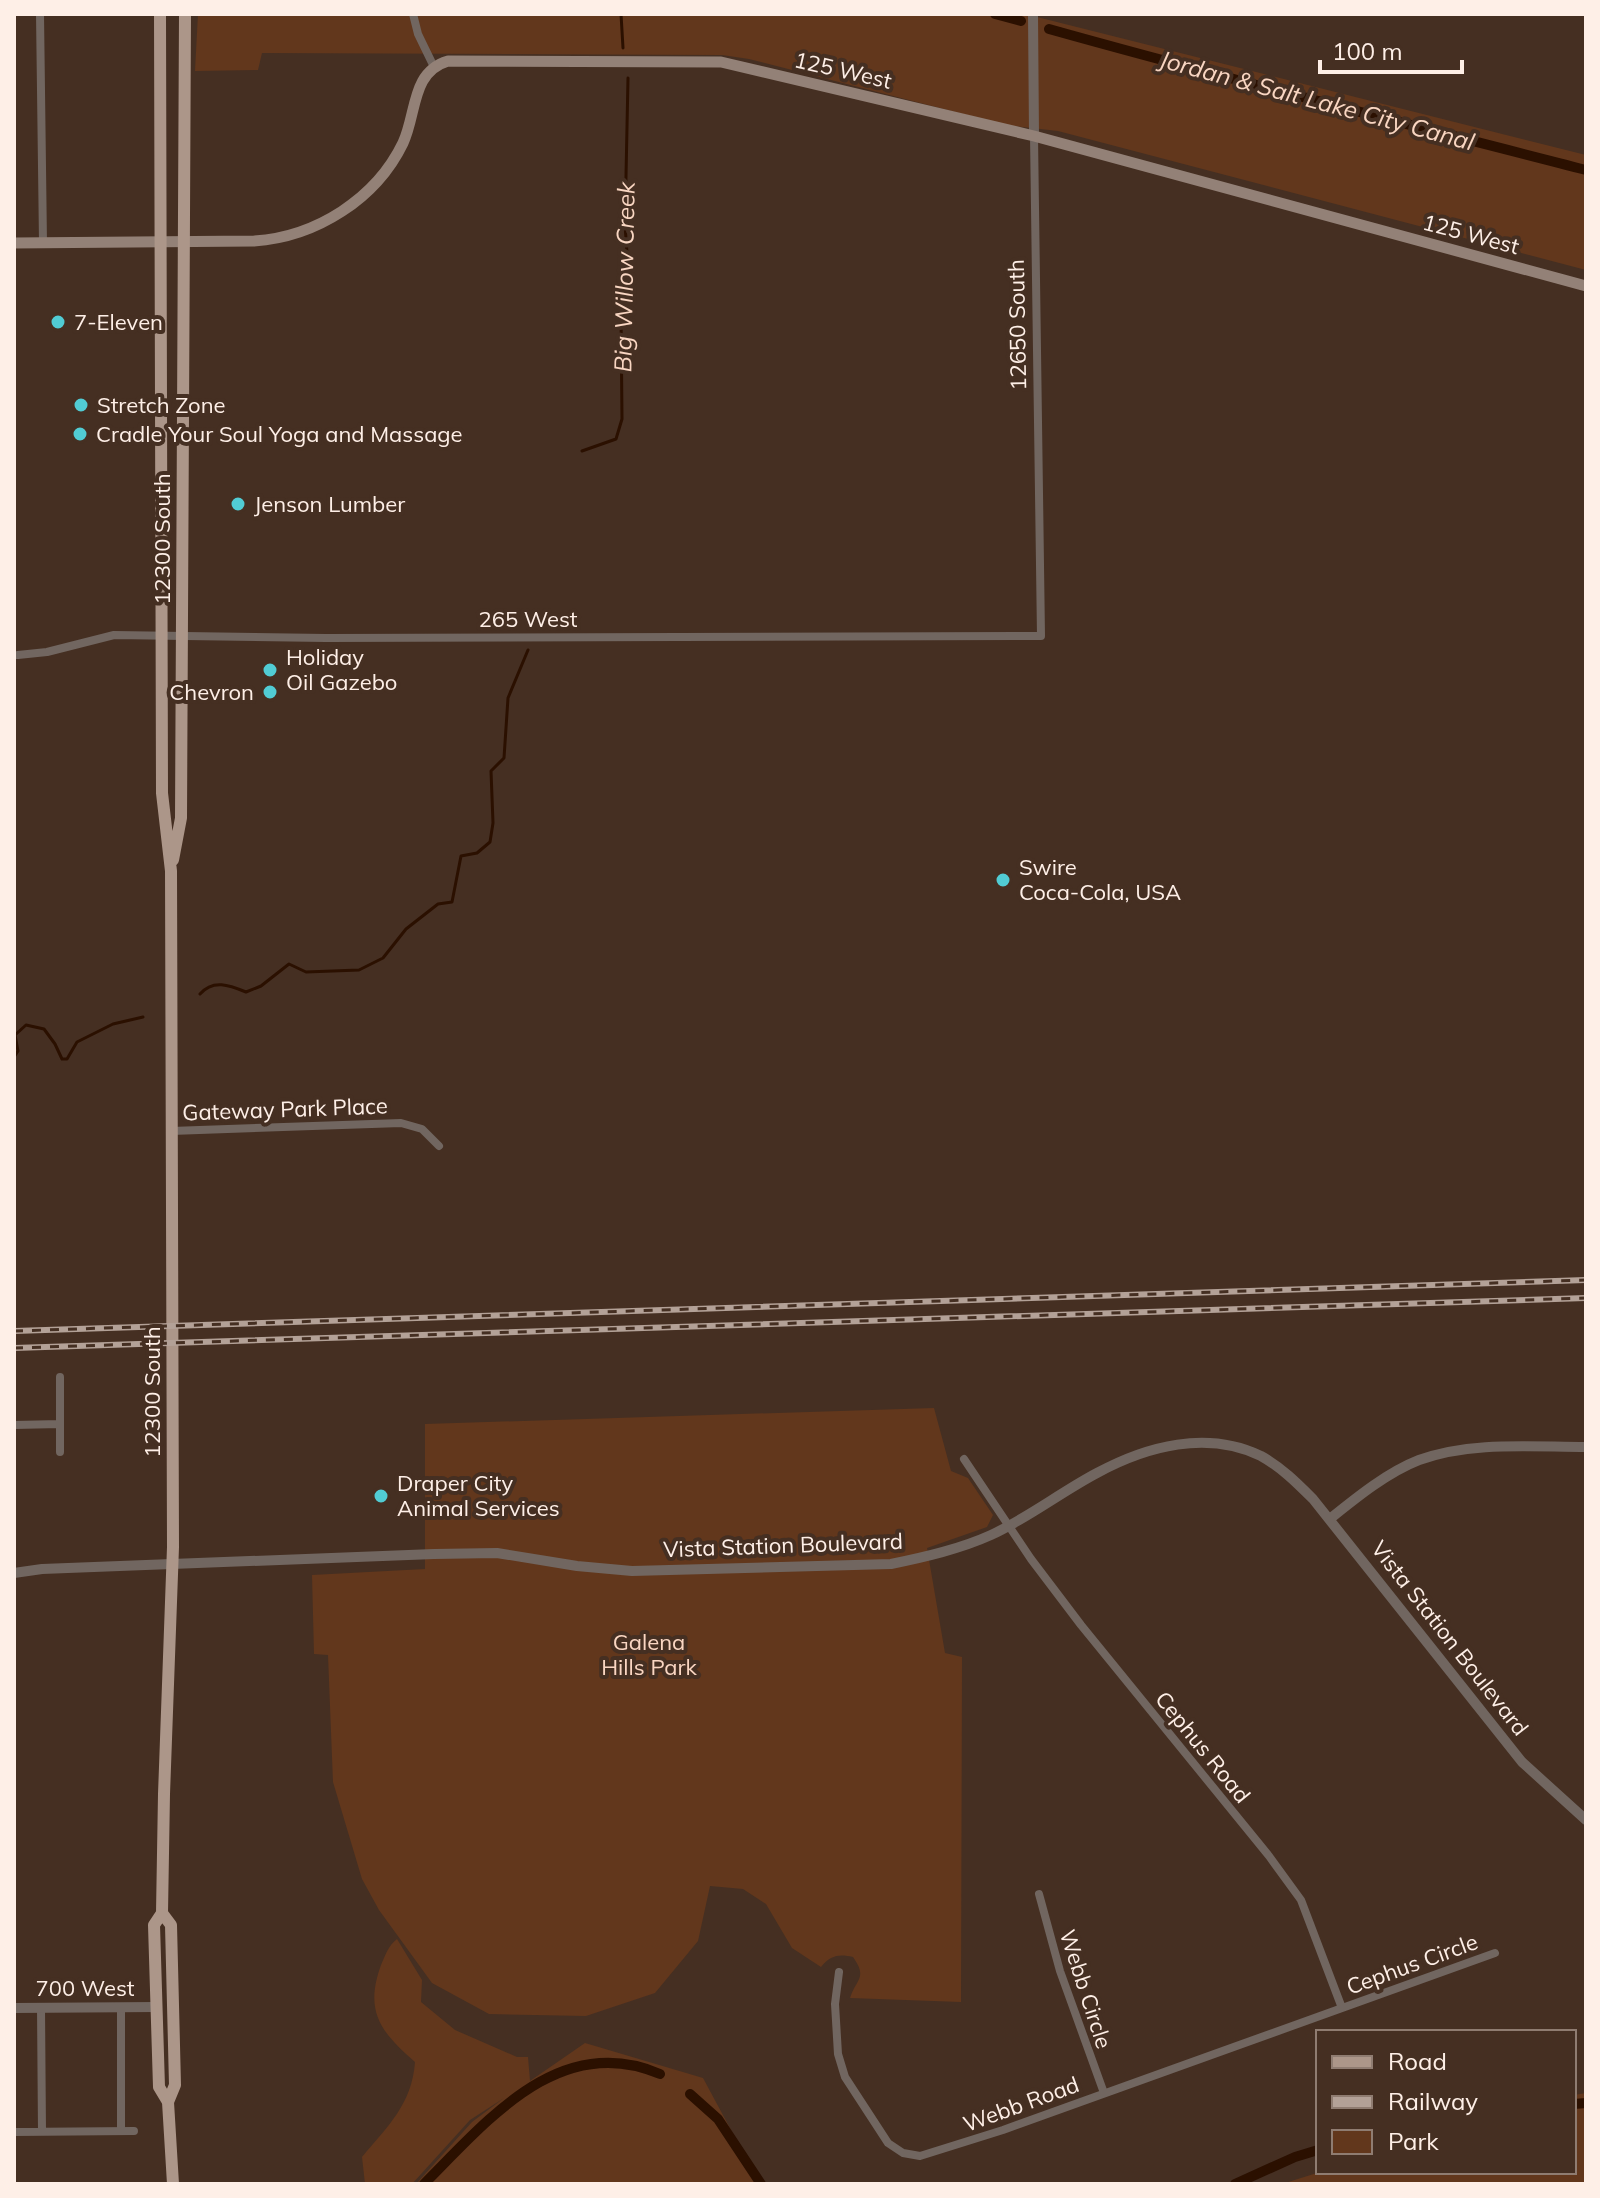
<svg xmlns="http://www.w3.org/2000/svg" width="1600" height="2198" font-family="Mulish,sans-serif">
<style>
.green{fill:#62371c}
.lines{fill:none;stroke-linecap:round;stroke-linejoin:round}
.stream{stroke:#2b1000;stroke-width:3}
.canal{stroke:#2b1000;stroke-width:10}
.minor{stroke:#716660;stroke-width:8}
.tertiary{stroke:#716660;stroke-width:10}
.secondary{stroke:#938177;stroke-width:11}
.primary{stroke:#ac9689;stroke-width:12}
.rail-casing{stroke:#b3a197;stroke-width:6}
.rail{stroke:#452f22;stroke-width:3;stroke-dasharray:9;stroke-linecap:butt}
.poi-dot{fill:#51ccd4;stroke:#452f22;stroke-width:3}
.labels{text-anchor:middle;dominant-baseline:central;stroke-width:8;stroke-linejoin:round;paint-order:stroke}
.street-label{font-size:22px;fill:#feefe7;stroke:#452f22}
.poi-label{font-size:22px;fill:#feefe7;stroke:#452f22;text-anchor:start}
.park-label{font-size:22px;fill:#fad6c2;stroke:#452f22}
.water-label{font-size:24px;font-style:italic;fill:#f9d6c2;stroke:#452f22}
</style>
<rect width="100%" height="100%" fill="#452f22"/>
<path class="green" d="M198 14H1025L1586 155V270L1058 131 1006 125 749 59 722 55 262 53 258 70 195 71Z
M934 1408 951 1471 968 1478 993 1515 987 1527 927 1548 945 1653 962 1657 961 2002 850 1998C856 1979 868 1978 853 1957 839 1954 831 1955 821 1967L792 1948 766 1904 743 1889 710 1886 698 1941 655 1993 586 2016 489 2014 432 1983 379 1910 362 1879 333 1782 328 1655 314 1654 312 1575 425 1569V1424Z
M397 1939 422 1980 421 2002 455 2030 517 2057H528L530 2081 585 2043 703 2078 760 2184H416L472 2122 504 2098 470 2120 412 2184H365L362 2157C388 2126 412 2104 415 2062 381 2032 364 2012 381 1965 386 1954 388 1946 397 1939Z
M1586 2093V2184H1282L1320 2172H1574V2095Z"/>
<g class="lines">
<path class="stream" d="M621 14 623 48
M582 451 616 439 622 419 621 315 628 267 625 225 628 78
M200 994C213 979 229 985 246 992L261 986 289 964 306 972 359 970 383 958 406 929 438 904 452 902 461 856 477 853 490 842 493 823 491 771 504 758 508 698 528 650
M14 1057 18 1051 15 1035 26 1025 44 1029 55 1044 62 1059H67L77 1042 113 1024 143 1017"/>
<path class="canal" d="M995 14 1021 21
M1049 29C1227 79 1407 124 1586 170
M690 2094 718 2119 761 2184
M1574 2104 1586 2103
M424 2184C488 2120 560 2031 660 2074
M1235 2184 1295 2157 1318 2150"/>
<path class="minor" d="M40 14 43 243
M413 14 418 34 434 67
M18 655 47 652 114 635 326 638 1041 636 1034 136
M171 1131 401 1123 422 1129 439 1146
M60 1377V1452
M14 1425 60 1424
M964 1459 1031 1559 1081 1625 1269 1856 1301 1900 1342 2008
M1039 1894 1060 1971 1104 2093
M839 1972 835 2004 838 2054 845 2077 888 2143 903 2153 920 2156 1003 2130 1495 1953
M41 2008 42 2131
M121 2008V2131
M14 2132 134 2131"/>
<path class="tertiary" d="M1033 14 1034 136
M1331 1518C1357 1497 1388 1472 1419 1460 1471 1441 1532 1447 1586 1447
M14 1573 42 1569 434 1554 497 1553 577 1566 632 1571 891 1564C925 1557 960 1549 991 1535 1028 1518 1061 1492 1097 1473 1147 1446 1207 1430 1261 1456 1281 1467 1297 1483 1313 1499L1522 1762 1586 1820
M14 2008 156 2007"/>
<path class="secondary" d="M14 243 254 241C316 237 376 199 403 143 417 113 411 72 448 61L721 62 1034 136 1586 286"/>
<path class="primary" d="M160 14 162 793 171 871 173 1547 164 1794 162 1913 154 1925 159 2087 168 2102 173 2184
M173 860 181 818 185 14
M162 1913 171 1925 175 2085 168 2102"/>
<defs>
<path id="rail" d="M14 1331 1586 1280
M14 1348 1586 1298"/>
</defs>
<use href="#rail" class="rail-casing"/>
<use href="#rail" class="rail"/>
</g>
<g class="poi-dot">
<circle cx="58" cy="322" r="8"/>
<circle cx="81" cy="405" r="8"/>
<circle cx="80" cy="434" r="8"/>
<circle cx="238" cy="504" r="8"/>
<circle cx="270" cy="670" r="8"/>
<circle cx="270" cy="692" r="8"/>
<circle cx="1003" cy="880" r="8"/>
<circle cx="381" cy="1496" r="8"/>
</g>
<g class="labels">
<g class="street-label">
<text transform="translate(843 70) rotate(13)">125 West</text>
<text transform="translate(1471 234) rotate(15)">125 West</text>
<text transform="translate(1017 325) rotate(-91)">12650 South</text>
<text transform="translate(162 539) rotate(-90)">12300 South</text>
<text x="528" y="619">265 West</text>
<text transform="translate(285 1109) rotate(-2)">Gateway Park Place</text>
<text transform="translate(152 1392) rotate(-90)">12300 South</text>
<text transform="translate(783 1545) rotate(-2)">Vista Station Boulevard</text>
<text transform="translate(1450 1638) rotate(52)">Vista Station Boulevard</text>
<text transform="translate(1203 1747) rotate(51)">Cephus Road</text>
<text transform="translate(1412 1964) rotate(-20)">Cephus Circle</text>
<text x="85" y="1988">700 West</text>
<text transform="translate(1086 1989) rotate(72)">Webb Circle</text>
<text transform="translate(1021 2104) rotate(-20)">Webb Road</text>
</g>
<g class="poi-label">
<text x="74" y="322">7-Eleven</text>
<text x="97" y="405">Stretch Zone</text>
<text x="96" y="434">Cradle Your Soul Yoga and Massage</text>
<text x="254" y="504">Jenson Lumber</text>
<text x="286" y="657">Holiday<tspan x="286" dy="25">Oil Gazebo</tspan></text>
<text x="254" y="692" text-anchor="end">Chevron</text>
<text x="1019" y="867">Swire<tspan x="1019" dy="25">Coca-Cola, USA</tspan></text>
<text x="397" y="1483">Draper City<tspan x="397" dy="25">Animal Services</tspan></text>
</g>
<g class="park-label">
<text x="649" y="1642">Galena<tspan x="649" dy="25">Hills Park</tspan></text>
</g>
<g class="water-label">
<text transform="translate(1317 100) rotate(15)">Jordan &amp; Salt Lake City Canal</text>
<text transform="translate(624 277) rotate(-89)">Big Willow Creek</text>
</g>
</g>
<rect width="1600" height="2198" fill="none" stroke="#feefe7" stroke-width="32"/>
<rect x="1316" y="2030" width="260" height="144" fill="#452f22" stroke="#8f7c71" stroke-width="2"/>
<rect x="1332" y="2056" width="40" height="12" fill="#ac9689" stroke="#8f7c71" stroke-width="2"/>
<text x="1388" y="2070" font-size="24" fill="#feefe7">Road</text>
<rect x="1332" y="2096" width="40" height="12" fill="#b3a197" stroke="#8f7c71" stroke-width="2"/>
<text x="1388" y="2110" font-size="24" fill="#feefe7">Railway</text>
<rect x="1332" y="2130" width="40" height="24" fill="#62371c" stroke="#8f7c71" stroke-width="2"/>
<text x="1388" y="2150" font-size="24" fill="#feefe7">Park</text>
<path d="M1320 60v12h142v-12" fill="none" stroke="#feefe7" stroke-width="4"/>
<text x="1332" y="60" font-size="24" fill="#feefe7" stroke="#452f22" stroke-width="6" paint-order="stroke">100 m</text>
</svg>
